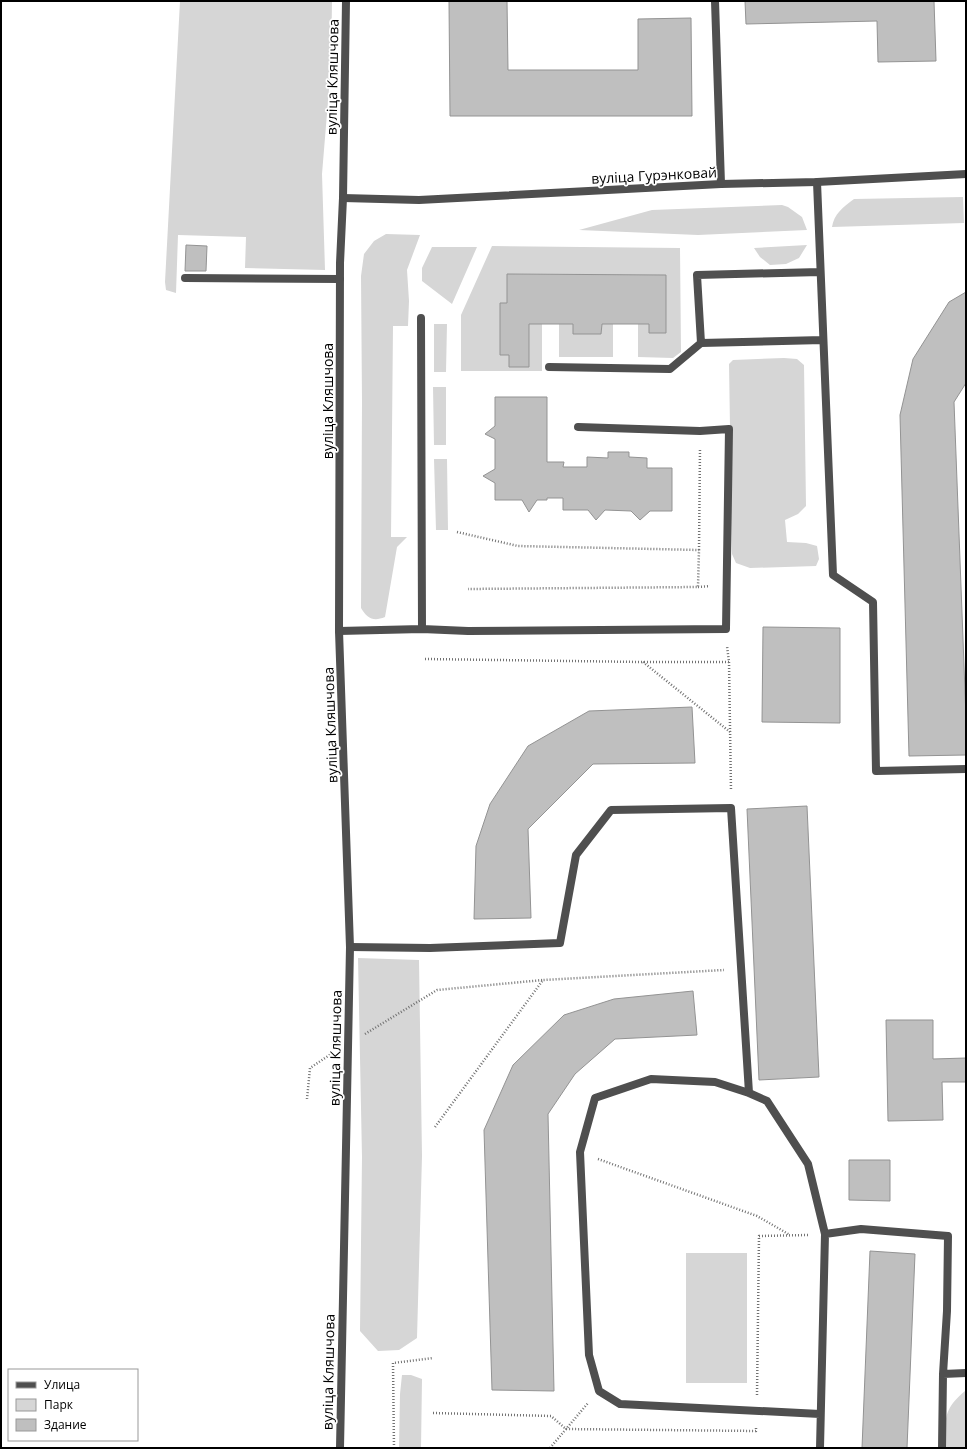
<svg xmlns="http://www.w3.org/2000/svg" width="967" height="1449" font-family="'Open Sans',sans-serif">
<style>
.green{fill:#d6d6d6}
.building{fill:#bfbfbf;stroke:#939393}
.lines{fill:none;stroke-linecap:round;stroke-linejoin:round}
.path{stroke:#717171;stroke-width:2.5;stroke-dasharray:1 2;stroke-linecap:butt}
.service{stroke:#4f4f4f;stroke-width:8}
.minor{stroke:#4f4f4f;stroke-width:8}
.tertiary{stroke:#4f4f4f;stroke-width:8}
.labels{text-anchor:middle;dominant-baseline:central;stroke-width:3.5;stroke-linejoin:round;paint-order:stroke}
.street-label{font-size:14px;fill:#000;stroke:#fff}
</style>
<rect width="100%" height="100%" fill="#fff"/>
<path class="green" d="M180 1H332L331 65 322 174 325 270 245 268 246 237 178 235 176 293 166 290 165 282Z
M963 197 964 223 832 227C834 214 843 207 854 199Z
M782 205 788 207 802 217 807 230 698 235 579 230 652 210Z
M386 234 420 235 407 270 409 301 408 326H393L391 537H407L397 547 385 617C373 622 367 618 361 608L362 402 361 276 364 254 374 241Z
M807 245 799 258 786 264 770 265 760 257 754 248Z
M492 246 680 248 681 352 673 358 638 357V324H649L650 333H666L665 275 507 274V303H500V355H509V367H529V324H542V371H461V315Z
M432 247H477L452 304 422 281V268Z
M434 324H447L446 372H434Z
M559 324H573V334H601L602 324H613V357H559Z
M784 358 797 359 804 365 806 506 798 514 785 520 787 542 806 543 817 546 819 559 816 566 750 568 736 563 732 554 729 364 733 360Z
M433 387H446V445H434Z
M434 459H447L448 530H436Z
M358 958 419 960 422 1156 417 1338 399 1350 378 1351 360 1331 362 1157Z
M686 1253H747V1383H686Z
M402 1375H411L422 1379 421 1448H399L400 1394Z
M965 1391H966V1448H946C945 1421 942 1410 965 1391Z"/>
<path class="building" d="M449 1H507L508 70H638V19L691 18 692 116H450Z
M745 1H934L936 61 878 62 877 21 746 24Z
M186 245 207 246 206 271H185Z
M507 274 666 275V333H649V324H602L601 334H573V324H529V367H509V355H500V303H507Z
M966 292V383L954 402 966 718V755L909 756 900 415 913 359 949 302Z
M495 397H547V462H564L563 467H587V457L608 458V452H629V457L647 458V468H672V511H650L640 520 631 511 605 510 596 520 588 510H563V498H547V500H537L529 512 522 500H495V483L483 476 495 469V439L485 434 495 426Z
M763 627 840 628V723L762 722Z
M692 707 695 763 593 764 528 829 531 918 474 919 476 846 490 804 528 746 589 711Z
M807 806 819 1077 759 1080 747 809Z
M693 991 697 1035 615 1039 575 1074 548 1114 554 1391 492 1390 484 1130 513 1065 564 1015 614 999Z
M886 1020H933V1059L966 1058V1082H942L943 1120 888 1121Z
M849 1160H890V1201L849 1200Z
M870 1251 915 1254 907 1448H862Z"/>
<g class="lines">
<path class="path" d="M457 532 518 546 699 550 698 587 468 589
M699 550 700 448
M698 587 710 586
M425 659 642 662H729L727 646
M643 662 730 732
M729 662 731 791
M365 1034 437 990 543 980
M307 1099 310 1068 331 1054
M435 1127 543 980 724 970
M598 1159 757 1216 790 1235
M757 1395 759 1236 808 1235
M433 1413 551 1416 566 1429 756 1431V1428
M394 1448 393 1363 433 1358
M550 1448 588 1403"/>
<path class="service" d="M715 1 721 184
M817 182 833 575 873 602 876 771 966 769
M185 278 340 279
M421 318 422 629
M701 343 697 275 820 272
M549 367 670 369 701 343 823 340
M339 631 422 629 468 631 726 629 729 429 700 431 578 427
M350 947 430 948 560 943 576 855 611 810 731 808 749 1093
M820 1414 620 1404 599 1391 589 1355 580 1152 595 1098 651 1079 715 1082 749 1093 767 1101 808 1164 825 1234
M820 1448 825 1234 861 1229 948 1236 947 1311 943 1374 966 1373
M942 1448 943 1374"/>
<path class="minor" d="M343 198 419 200 721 184 817 182 966 174"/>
<path class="tertiary" d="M340 1448 350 947 339 631 340 263 343 198 346 1"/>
</g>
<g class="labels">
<g class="street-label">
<text transform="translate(332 77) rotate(-89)">вуліца Кляшчова</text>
<text transform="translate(654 175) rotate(-3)">вуліца Гурэнковай</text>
<text transform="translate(327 401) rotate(-90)">вуліца Кляшчова</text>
<text transform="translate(330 725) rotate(-92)">вуліца Кляшчова</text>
<text transform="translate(335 1048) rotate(-89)">вуліца Кляшчова</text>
<text transform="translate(328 1372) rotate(-89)">вуліца Кляшчова</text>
</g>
</g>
<rect width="967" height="1449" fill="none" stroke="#000000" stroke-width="4"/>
<rect x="8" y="1369" width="130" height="72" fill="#ffffff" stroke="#999999"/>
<rect x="16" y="1382" width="20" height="6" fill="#4f4f4f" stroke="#999999"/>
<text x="44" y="1389" font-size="12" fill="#000000">Улица</text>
<rect x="16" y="1399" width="20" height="12" fill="#d6d6d6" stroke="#999999"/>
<text x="44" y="1409" font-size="12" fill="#000000">Парк</text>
<rect x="16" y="1419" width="20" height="12" fill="#bfbfbf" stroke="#999999"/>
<text x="44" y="1429" font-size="12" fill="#000000">Здание</text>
</svg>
